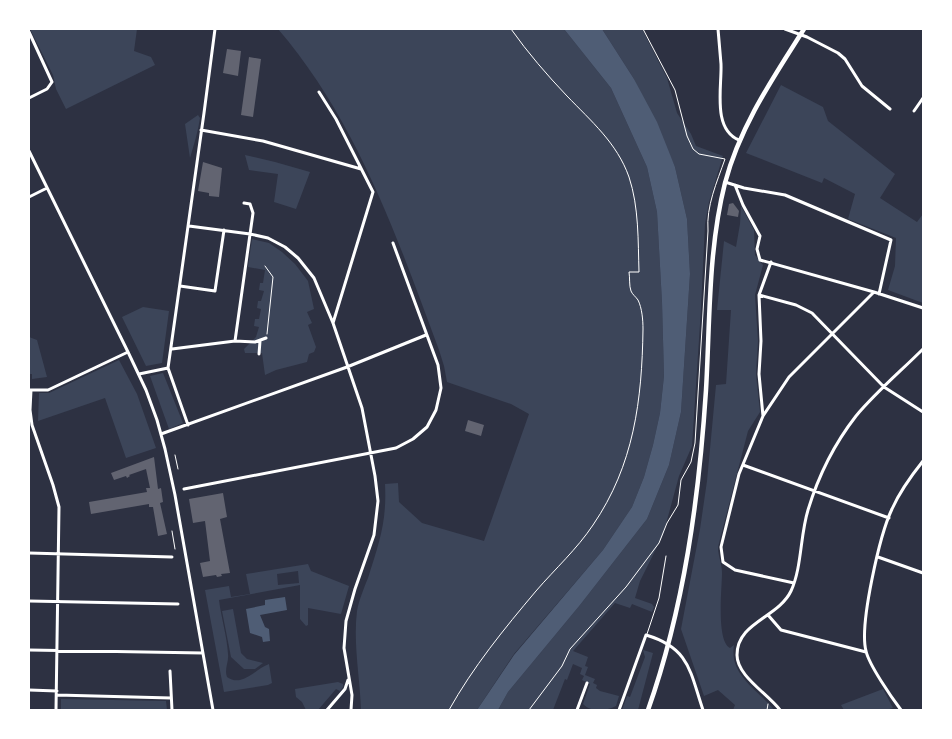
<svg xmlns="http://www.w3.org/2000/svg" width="952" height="739" font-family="Lora,serif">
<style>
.green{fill:#3c4559;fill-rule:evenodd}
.water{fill:#4f5d75}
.building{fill:#626471}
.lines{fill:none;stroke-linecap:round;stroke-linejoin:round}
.path{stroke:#fff;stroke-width:1}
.service{stroke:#fff;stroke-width:1}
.minor{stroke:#fff;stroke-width:3}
.secondary{stroke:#fff;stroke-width:4.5}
</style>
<rect width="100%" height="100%" fill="#2d3142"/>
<path class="green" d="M30 29H137L134 51 151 57 155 65 66 109 56 89 53 75Z
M278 29H564L611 88 647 167 657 212 662 302 664 376 660 413 653 445 644 477 632 507 603 550 514 654 477 710H361C360 677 353 644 357 611 359 600 364 588 368 578 379 543 387 522 385 484L398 483 399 502 422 523 484 541 529 414 511 404 447 382 444 366 439 350C397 237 357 121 278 29Z
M602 29H642L667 78 677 113 691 134 696 146 723 156 709 202 705 224 701 309 692 446 679 476 663 535 640 581 635 598 652 604 654 607 652 612 632 604 630 608 615 603 573 651 588 657 585 666 588 667 585 675 595 679 593 683 597 685 596 688 600 691 619 696 616 706C606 711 592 713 583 704L590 684 582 680 584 676 580 674 582 668 573 664 567 680 565 679 553 710H498L508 692 580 605 647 519 669 465 681 412 690 274 687 219 675 167 634 79Z
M781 85 823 107 828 121 895 174 880 198 917 222 923 214V303L888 290 895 266 896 238 848 219 855 194 824 178 822 183 746 153Z
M198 115 200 118C198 132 194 144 190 158L185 124Z
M245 155 275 162 310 172 296 209 274 202 278 174 249 170Z
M741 206 754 230 755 255 763 265 755 295 758 341 756 374 760 412 748 431 718 547C718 556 722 564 722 573 722 588 716 641 730 648L734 645C729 676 758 689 774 710H733L735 705 718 690 704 696 681 629 700 529 707 481 716 385 726 384 731 310H717L724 241 736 247 740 224Z
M252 239 269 243 282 252 295 264 308 281 314 309 307 312 312 323 308 325 316 347 314 352 309 354 307 362 276 370 265 375 262 353H245L244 349 256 337 259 327 254 326 255 319H259L261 309 257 308 258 301H261L264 291 259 290 260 283H263L265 270 248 267Z
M143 307 169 311 162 363 146 366 122 317Z
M29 337 37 340 47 377 32 379V374H29Z
M119 360 137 394 156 448 126 458 105 398 38 421 39 393H49Z
M163 373 183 423 169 429 150 376Z
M308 564 311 571 349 586 341 614 308 608V625L306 626 300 619V585L219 600C221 617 227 636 228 654 229 662 224 669 227 677 242 688 255 669 269 664L272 683 268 685 224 692 205 590 229 586 231 597 250 594 246 574ZM298 571 299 583 278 585 277 574Z
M233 609 241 653 247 659 263 663 255 669H244L231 657 222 611Z
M643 650 653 653 638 710H622L627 696 630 697 645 657Z
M338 682 343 684V687L340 691 336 689 318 710H306L302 702 296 697 295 689Z
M883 689 893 708 886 710H844L841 705Z
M61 699 166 701 167 710H61Z"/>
<path class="water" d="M564 29H602L634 79 657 122 675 167 687 219 690 274 681 412 669 465 647 519 580 605 508 692 498 710H477L514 655 603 550 632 507 644 477 653 445 660 413 664 376 662 302 657 212 647 167 611 88Z
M285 597 287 610 260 615 265 627 269 629 270 641 263 642 262 637 250 633 246 609 265 605V600Z"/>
<path class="building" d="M227 49 241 51 238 76 223 73Z
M249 57 261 59 253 117 241 115Z
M203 162 222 168 219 197 209 196V193L198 191Z
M733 203 739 211 738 217 727 215 729 204Z
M468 420 484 425 481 436 465 431Z
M154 457 158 489 161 488 163 502 160 503 167 534 158 536 153 507H149V504L91 514 89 502 147 492 146 488H150L146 469 129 475 130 476 127 478 126 476 114 480 111 473Z
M223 493 227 517 220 519 230 573 221 574 222 576 217 577 216 575 203 577 200 563 210 561 205 521 193 523 189 499Z"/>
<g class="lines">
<path class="path" d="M265 266 273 277 267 334
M175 455 178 469
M172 531 175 549
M449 710C473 667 504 629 536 591 555 569 577 549 593 525 634 465 642 400 643 329 643 320 642 308 638 300 636 297 632 294 631 291 629 286 630 278 629 272H639C638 241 639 207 629 177 617 143 591 121 567 96 547 75 528 53 511 29
M529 710 562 666 570 649 626 587 659 543 667 523 678 505 681 480 691 462 695 443 708 231C706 206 717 182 725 159L699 154 693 149 687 136 675 90 643 29
M767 710 768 704"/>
<path class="service" d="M647 634 659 598 666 556"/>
<path class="minor" d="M718 29C719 41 720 52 721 64 722 87 712 129 739 140
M785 29 807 37 838 53 845 59 862 86 890 109
M29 32 52 82 47 89 29 98
M319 92 336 119 373 192 333 323
M914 111 923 98
M201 130 263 141 361 169
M29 151 128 352 146 390 157 420 165 449 175 495 213 710
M725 182 744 188 785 195 891 240 879 294
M735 185 743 205 760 236 757 249 760 260 874 292 923 308
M29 197 47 188
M189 226 250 234 268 238 285 247 298 258 314 278 333 323 362 408 375 476 378 501 374 535 355 589 346 621 344 648 352 695 351 710
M180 286 215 291 224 230
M759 295 796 305 812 313 884 387 923 412
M235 341 253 213 250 204 244 203
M172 349 235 341 255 342 266 338
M259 354 260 341
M139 374 168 368
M29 390H48L128 352
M31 390 30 410 32 425 53 485 59 507 56 710
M763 416 759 374 761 341 759 295 771 262
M188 425 168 368 204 113 215 29
M161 434 347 367 426 335
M743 465 889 518
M184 489 396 448 413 439 427 427 436 410 441 388 438 365 393 243
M29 553 172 557
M878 557 923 573
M794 583 735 570 723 562 721 547 739 474 763 416 789 377 874 292
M29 601 178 604
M768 615 781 630 866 652
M29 650 203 653
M170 671 172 710
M29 690 57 691
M57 695 171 698
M327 710 345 689 348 680
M577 710 587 683
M619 710 646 635C690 648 690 672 703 710
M780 710C767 693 737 676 737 655 737 622 778 618 791 591 802 567 800 536 808 510 818 477 835 443 856 416 876 392 901 371 923 349
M901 710C892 698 869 665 866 651 859 625 880 534 892 509 900 491 911 476 923 461"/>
<path class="secondary" d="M648 710C684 608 699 498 706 390 710 322 708 250 725 183 740 126 773 78 804 29"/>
</g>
<rect width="952" height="739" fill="none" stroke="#ffffff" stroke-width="60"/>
</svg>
